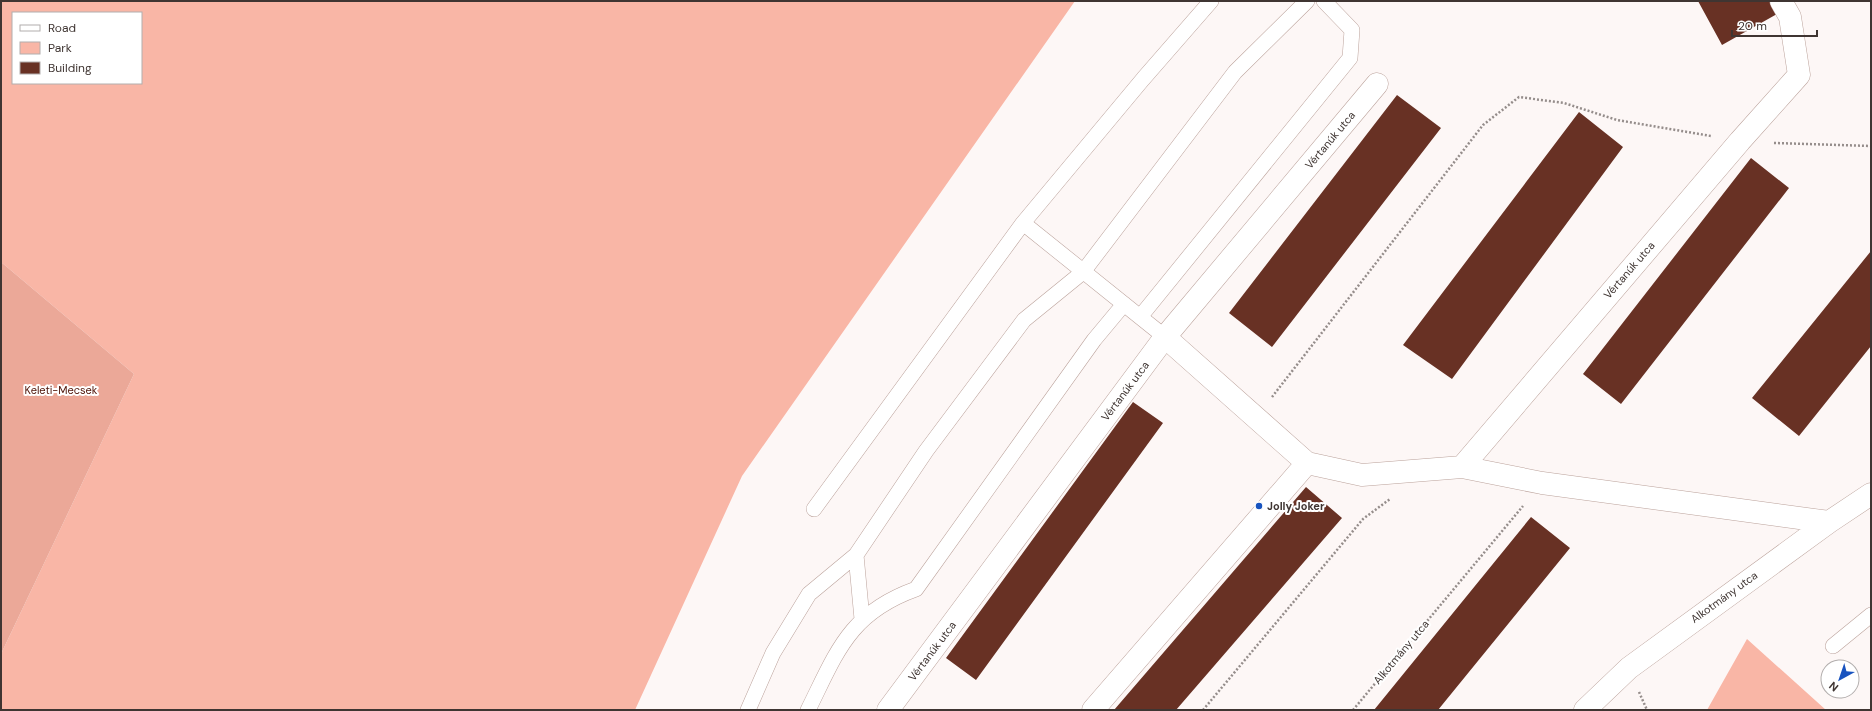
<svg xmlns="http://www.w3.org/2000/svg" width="1872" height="711" font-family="'DM Sans',sans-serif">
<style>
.green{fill:#f9b6a6;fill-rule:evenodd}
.forest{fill:#eba898}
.building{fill:#683124}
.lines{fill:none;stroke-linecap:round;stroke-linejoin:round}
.lane-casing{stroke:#bba29b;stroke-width:16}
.street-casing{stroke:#bba29b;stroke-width:23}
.path{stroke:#958d8b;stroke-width:2.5;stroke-dasharray:2 2;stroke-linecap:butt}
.lane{stroke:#fff;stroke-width:15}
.street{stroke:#fff;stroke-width:22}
.poi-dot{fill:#1853bf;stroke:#fff;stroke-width:1.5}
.labels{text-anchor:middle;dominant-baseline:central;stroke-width:4;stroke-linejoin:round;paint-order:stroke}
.street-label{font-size:11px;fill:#3f3532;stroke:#fff}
.park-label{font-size:11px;fill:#4d1206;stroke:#fff}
.poi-label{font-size:11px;font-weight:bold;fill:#3f3532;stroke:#fff;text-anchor:start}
</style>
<rect width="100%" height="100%" fill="#fdf7f6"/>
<path class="green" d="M1 1H1075L742 476 635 710H1V654L134 374 1 262ZM13 13H141V83H13Z
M1747 639 1826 710H1707Z"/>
<path class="forest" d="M1 262 134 374 1 654Z"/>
<path class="building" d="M1698 1H1770L1777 14 1722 45Z
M1397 95 1441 128 1272 347 1229 313Z
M1579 112 1623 147 1452 379 1403 345Z
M1751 158 1789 188 1621 404 1583 374Z
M1871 251V346L1799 436 1752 398Z
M1133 402 1163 423 976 680 946 658Z
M1306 487 1342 518 1176 710H1114Z
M1531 517 1570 548 1438 710H1374Z"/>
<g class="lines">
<defs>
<path id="lane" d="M1140 317 1350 58 1352 30 1324 1
M1165 337 1023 223 1143 79 1211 1
M814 509 1023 223
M862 619 856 555 926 451 1024 320 1083 272 1235 72 1307 1
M1833 646 1871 615
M748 710 773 653 809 594 856 555
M808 710C837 652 849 613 916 589L1094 340 1124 304"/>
<path id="street" d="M1165 337 1307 463 1362 475 1462 467 1542 483 1829 522
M1462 467 1740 141 1799 75 1790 17 1781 1
M888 710 1165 337 1377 84
M1093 710 1307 463
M1585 710 1629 668 1829 522 1871 494"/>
</defs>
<use href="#lane" class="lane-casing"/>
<use href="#street" class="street-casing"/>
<path class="path" d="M1774 143 1871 146
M1272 397 1483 125 1519 97 1564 103 1617 120 1711 136
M1639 692 1647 710
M1203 710 1363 519 1390 499
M1353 710 1523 506"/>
<use href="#lane" class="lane"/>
<use href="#street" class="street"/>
</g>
<circle class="poi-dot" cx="1259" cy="506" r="4"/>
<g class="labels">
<g class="street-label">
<text transform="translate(1330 140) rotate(-50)">Vértanúk utca</text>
<text transform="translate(1629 270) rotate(-49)">Vértanúk utca</text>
<text transform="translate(1125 391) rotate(-53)">Vértanúk utca</text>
<text transform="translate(1724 597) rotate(-36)">Alkotmány utca</text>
<text transform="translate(932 651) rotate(-53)">Vértanúk utca</text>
<text transform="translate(1401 652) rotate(-50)">Alkotmány utca</text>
</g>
<g class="park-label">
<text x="61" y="390">Keleti-Mecsek</text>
</g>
<g class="poi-label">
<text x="1267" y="506">Jolly Joker</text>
</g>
</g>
<rect width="1872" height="711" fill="none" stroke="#3f3532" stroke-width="4"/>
<rect x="12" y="12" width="130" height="72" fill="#ffffff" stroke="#b2aead"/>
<rect x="20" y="25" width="20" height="6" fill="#ffffff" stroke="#b2aead"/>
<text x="48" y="32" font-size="12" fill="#3f3532">Road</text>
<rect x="20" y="42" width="20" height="12" fill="#f9b6a6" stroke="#b2aead"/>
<text x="48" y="52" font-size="12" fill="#3f3532">Park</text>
<rect x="20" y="62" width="20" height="12" fill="#683124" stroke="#b2aead"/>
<text x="48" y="72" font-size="12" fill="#3f3532">Building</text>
<g transform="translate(1840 679) rotate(220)"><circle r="19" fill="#ffffff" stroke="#b2aead"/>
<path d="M0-3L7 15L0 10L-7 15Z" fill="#1853bf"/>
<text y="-6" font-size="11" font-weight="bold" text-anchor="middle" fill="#3f3532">N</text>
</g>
<path d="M1732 30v6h85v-6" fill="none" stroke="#3f3532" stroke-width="2"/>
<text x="1738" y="30" font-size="12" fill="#3f3532" stroke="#ffffff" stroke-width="3" paint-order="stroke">20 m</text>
</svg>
